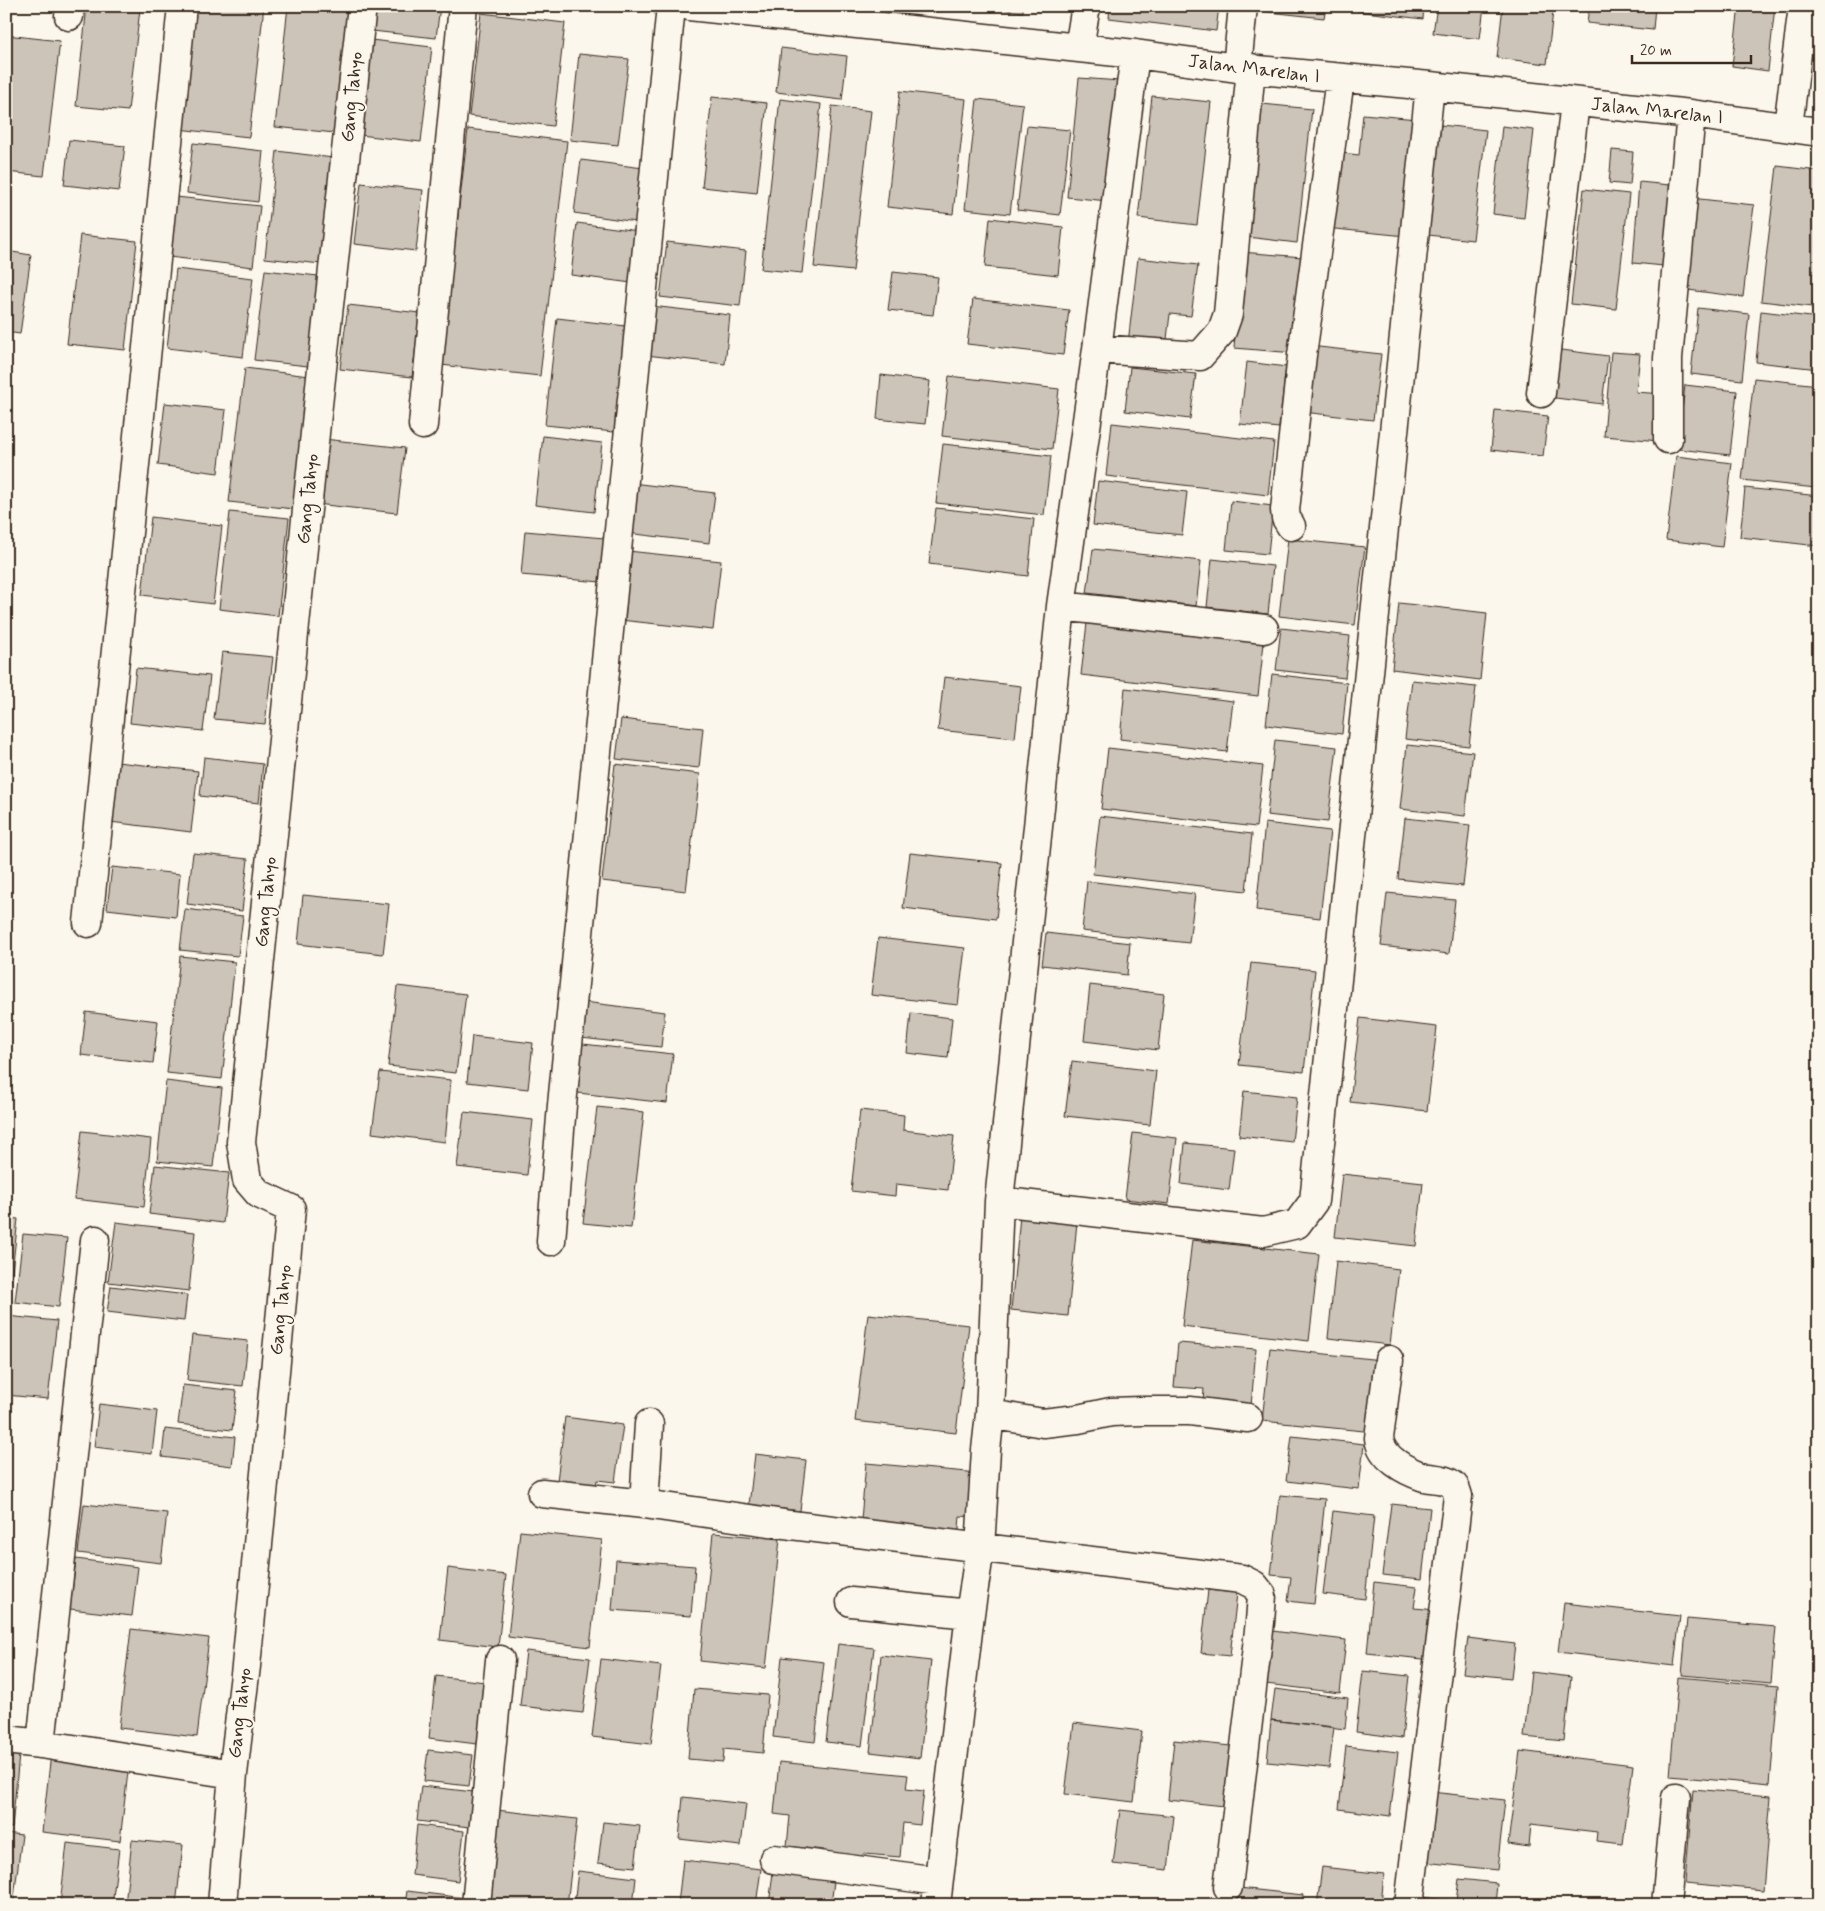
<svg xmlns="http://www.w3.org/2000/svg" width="1825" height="1911" font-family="Mynerve,sans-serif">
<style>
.building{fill:#ccc4b9;stroke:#3b2a1e}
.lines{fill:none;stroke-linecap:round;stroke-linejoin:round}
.minor-casing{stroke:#3b2a1e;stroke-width:31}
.minor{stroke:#fbf7ec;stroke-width:28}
.labels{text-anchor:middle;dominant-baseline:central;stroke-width:4;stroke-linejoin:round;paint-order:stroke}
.street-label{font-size:19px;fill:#3b2a1e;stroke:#fbf7ec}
</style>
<rect width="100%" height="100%" fill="#fbf7ec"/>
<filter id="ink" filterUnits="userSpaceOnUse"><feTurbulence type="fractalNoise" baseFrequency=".02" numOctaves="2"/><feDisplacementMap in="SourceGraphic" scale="10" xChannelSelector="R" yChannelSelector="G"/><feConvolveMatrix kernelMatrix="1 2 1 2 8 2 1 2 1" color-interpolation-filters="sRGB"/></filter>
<g filter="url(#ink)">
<path class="building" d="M87 6H119L140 9 128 111 76 106Z
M191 6H264L249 137 178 129Z
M288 6H350L335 133 275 127Z
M375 6H440L436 38 372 31Z
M975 6H1023V12Z
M1110 6H1219L1216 31 1109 18Z
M1260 6H1326L1324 18 1260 11Z
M1357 6H1424L1423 19 1357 11Z
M1437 6H1484L1480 39 1433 33Z
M1503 6 1553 11 1547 64 1497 58Z
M1589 6H1655L1653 30 1587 23Z
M1739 6H1775L1768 71 1732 66Z
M1807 6H1819V71L1801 70Z
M481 13 565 23 553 126 469 116Z
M6 35 60 41 44 176 6 172Z
M371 40 432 47 421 142 360 135Z
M781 48 847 56 842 100 776 92Z
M579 54 629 59 618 145 570 140Z
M1079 78 1120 81 1108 201 1067 197Z
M900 91 966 99 953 214 887 207Z
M1152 96 1211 102 1197 225 1138 218Z
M712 97 767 103 757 193 702 187Z
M780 99 821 104 802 273 761 269Z
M977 99 1023 104 1010 214 965 209Z
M1262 104 1312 109 1297 243 1247 237Z
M832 106 871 111 853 271 814 267Z
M1363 114 1417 119 1406 236 1325 228 1333 152 1359 155Z
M1441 125 1486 130 1473 240 1428 235Z
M1027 126 1070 130 1060 215 1017 210Z
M1502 126 1534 130 1524 218 1493 214Z
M468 129 567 141 540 376 441 365Z
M69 140 125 146 119 191 64 185Z
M193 143 263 151 258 202 187 193Z
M1612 150 1633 152 1630 185 1609 183Z
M277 151 333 158 321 264 265 258Z
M581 160 651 169 643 223 574 213Z
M1777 166 1819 171V249L1812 307 1761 301Z
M1639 182 1670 185 1664 266 1633 263Z
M361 183 423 190 416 251 354 244Z
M1584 189 1629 194 1616 309 1571 304Z
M176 197 260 206 253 267 169 257Z
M1691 198 1754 205 1743 297 1680 289Z
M990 218 1063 227 1058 275 985 267Z
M577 223 646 232 639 284 571 275Z
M80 235 137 241 125 350 67 344Z
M667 242 746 251 740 306 660 297Z
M6 251 31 255 20 334 6 332Z
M1241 252 1303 257 1295 353 1234 348Z
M1138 258 1198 265 1191 316 1170 314 1166 347 1128 343Z
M176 269 253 278 243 357 167 348Z
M265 270 318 276 308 366 254 360Z
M893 272 938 277 933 315 888 310Z
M973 299 1069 310 1063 355 967 344Z
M348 305 420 313 412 377 340 369Z
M651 306 730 315 725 364 646 355Z
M1698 308 1749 314 1742 380 1691 374Z
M1761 311 1819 318V369L1756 362Z
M557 318 626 326 614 432 545 425Z
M1310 346 1381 354 1373 420 1303 412Z
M1554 349 1608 356 1602 404 1548 397Z
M1611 352 1640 354 1636 392 1663 394 1659 441 1604 436Z
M1247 362 1286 367 1279 428 1240 424Z
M1130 367 1196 374 1190 419 1125 411Z
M245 368 309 376 294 509 229 502Z
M881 375 930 381 925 424 877 419Z
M949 376 1059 389 1052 449 942 436Z
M1754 378 1819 385V465L1816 488 1742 480Z
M1685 385 1737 391 1730 455 1678 449Z
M165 403 226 410 218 473 158 465Z
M1495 410 1548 416 1543 456 1491 450Z
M1112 423 1274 442 1268 495 1106 476Z
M543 436 602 443 594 512 535 505Z
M324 439 405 448 397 513 316 504Z
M943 444 1051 456 1044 515 936 503Z
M1676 456 1732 463 1722 547 1666 540Z
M1098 481 1187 492 1182 535 1093 525Z
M632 483 715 493 709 543 627 533Z
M1745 488 1819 496 1818 546 1740 537Z
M1231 501 1273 506 1268 554 1226 550Z
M936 508 1034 519 1028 576 929 564Z
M230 512 289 518 278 616 219 609Z
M151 517 222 526 213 604 142 595Z
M525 531 604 538 601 582 521 575Z
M1288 539 1365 547 1355 625 1279 616Z
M1093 549 1201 561 1196 606 1087 593Z
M628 551 721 561 713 630 620 620Z
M1212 559 1273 566 1268 614 1207 607Z
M1399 603 1487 613 1480 680 1392 669Z
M1087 623 1264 643 1258 696 1081 675Z
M1281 628 1350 636 1345 678 1276 670Z
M222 652 273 657 265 724 214 719Z
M136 668 210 676 203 731 130 723Z
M1272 674 1347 683 1342 734 1266 725Z
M944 677 1021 686 1015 738 938 730Z
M1412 680 1476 687 1469 746 1405 739Z
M1125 688 1233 701 1227 752 1120 739Z
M621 719 703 728 699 768 616 759Z
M1275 740 1337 747 1328 822 1267 815Z
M1407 745 1473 752 1465 816 1400 809Z
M1108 748 1263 766 1256 827 1101 809Z
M204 757 263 764 259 803 200 796Z
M117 762 198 771 191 832 110 822Z
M615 764 700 774 686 891 602 881Z
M1100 816 1252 834 1246 891 1093 874Z
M1405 818 1470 825 1463 886 1398 879Z
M1265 823 1330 831 1320 918 1256 910Z
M193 853 248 859 242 911 187 904Z
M910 853 1002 863 996 919 903 908Z
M112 867 180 874 176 917 107 909Z
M1087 881 1195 894 1189 943 1082 931Z
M1387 893 1455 900 1449 954 1381 946Z
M303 895 389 904 383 954 298 944Z
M185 909 243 916 238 956 180 950Z
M1046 933 1130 943 1127 975 1042 965Z
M878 938 965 948 958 1005 871 995Z
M180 956 235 962 222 1079 167 1073Z
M1251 963 1315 970 1304 1072 1239 1065Z
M1090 985 1164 994 1158 1050 1084 1041Z
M397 986 466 994 456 1073 388 1066Z
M584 1002 665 1012 661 1047 581 1038Z
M86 1012 158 1021 153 1063 81 1055Z
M911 1013 952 1018 948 1058 907 1053Z
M1360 1018 1437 1027 1427 1111 1350 1102Z
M472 1036 533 1043 528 1089 467 1082Z
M574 1043 673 1054 667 1103 569 1092Z
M1072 1061 1156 1071 1150 1125 1065 1116Z
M380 1072 451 1080 445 1142 372 1133Z
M166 1081 222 1088 213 1167 157 1161Z
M1244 1091 1297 1097 1292 1142 1239 1136Z
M597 1107 644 1112 631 1228 583 1223Z
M860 1110 904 1115 903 1130 954 1136 948 1190 896 1184 895 1196 851 1191Z
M464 1112 533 1120 527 1175 457 1167Z
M82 1131 151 1139 144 1207 74 1199Z
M1133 1133 1177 1138 1169 1204 1125 1199Z
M1185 1143 1234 1148 1229 1190 1181 1184Z
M155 1165 229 1173 223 1223 149 1214Z
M1342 1174 1423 1183 1416 1246 1335 1237Z
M1020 1216 1077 1222 1068 1316 1011 1310Z
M6 1218 18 1219 10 1290 6 1289Z
M116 1222 195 1232 189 1291 108 1282Z
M23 1234 67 1238 59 1307 15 1302Z
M1192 1240 1319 1254 1309 1341 1182 1326Z
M1336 1261 1399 1269 1390 1345 1328 1338Z
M111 1286 187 1295 184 1321 107 1312Z
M868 1314 969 1325 956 1433 855 1421Z
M6 1316 57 1321 48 1399 6 1395Z
M192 1335 248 1341 243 1386 187 1380Z
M1178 1343 1256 1349 1251 1406 1203 1402 1204 1389 1174 1387Z
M1270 1348 1381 1360 1374 1432 1262 1421Z
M183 1385 237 1391 232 1430 178 1424Z
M99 1404 157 1411 152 1454 94 1447Z
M565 1417 623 1425 615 1482 597 1480 595 1494 556 1489Z
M165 1429 235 1437 232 1466 162 1457Z
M1292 1436 1364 1444 1359 1489 1286 1481Z
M755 1454 806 1460 800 1511 749 1505Z
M866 1463 979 1473 975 1517 960 1516 958 1540 860 1531Z
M1280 1495 1325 1499 1314 1604 1288 1601 1291 1577 1271 1575Z
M84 1504 167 1513 161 1563 78 1553Z
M1391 1504 1430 1508 1422 1579 1382 1575Z
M1333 1511 1374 1516 1365 1599 1323 1594Z
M520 1531 602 1540 590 1647 508 1637Z
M713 1533 780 1539 766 1668 700 1661Z
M76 1559 138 1567 132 1616 70 1609Z
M616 1560 695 1566 691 1616 612 1610Z
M448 1568 506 1575 498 1647 440 1640Z
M1374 1582 1417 1587 1414 1608 1437 1610 1432 1660 1367 1653Z
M1208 1590 1237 1593 1230 1656 1201 1653Z
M1564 1603 1680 1616 1674 1666 1558 1652Z
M1687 1619 1776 1627 1771 1683 1682 1675Z
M131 1629 209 1638 197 1737 119 1728Z
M1272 1631 1346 1640 1340 1693 1266 1684Z
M1468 1638 1515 1644 1511 1678 1463 1673Z
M838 1644 874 1648 862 1746 826 1742Z
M526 1651 590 1658 583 1713 520 1706Z
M881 1655 931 1661 920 1758 870 1752Z
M782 1657 824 1662 815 1742 773 1737Z
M601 1659 661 1666 651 1744 592 1737Z
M1363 1671 1409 1676 1402 1738 1356 1732Z
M1531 1672 1571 1677 1564 1741 1524 1737Z
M436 1676 485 1682 477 1744 429 1738Z
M1678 1677 1778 1686 1770 1785 1670 1776Z
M694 1689 768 1695 763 1753 724 1749 723 1762 688 1759Z
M1275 1689 1348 1698 1345 1729 1271 1720Z
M1271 1720 1334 1727 1329 1768 1267 1762Z
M1074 1723 1142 1731 1134 1802 1065 1794Z
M1174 1740 1240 1747 1234 1807 1168 1800Z
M1346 1746 1398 1752 1390 1816 1339 1809Z
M428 1750 473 1755 469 1786 424 1781Z
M1520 1751 1633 1765 1623 1844 1596 1841 1597 1832 1531 1824 1529 1847 1508 1844Z
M6 1753 19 1755 12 1828 6 1827Z
M51 1754 129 1763 120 1841 42 1832Z
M779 1762 908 1775 906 1789 924 1791 920 1825 903 1823 900 1857 865 1854 864 1866 823 1861 824 1850 787 1846 790 1816 774 1814Z
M421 1786 474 1792 470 1827 417 1821Z
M1693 1789 1771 1796 1763 1890 1685 1883Z
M1431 1792 1505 1800 1497 1870 1424 1862Z
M683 1797 746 1804 741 1846 679 1839Z
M496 1810 577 1819 567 1905H485Z
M1120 1810 1174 1816 1168 1870 1113 1864Z
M603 1822 640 1826 635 1867 598 1863Z
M417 1825 464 1831 458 1881 412 1875Z
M6 1833 22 1835 13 1905H6Z
M132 1840 183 1845 176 1905H125Z
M67 1843 119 1849 112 1905H60Z
M683 1860 761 1869 756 1905 678 1904Z
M774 1864 835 1873 831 1905H769Z
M1322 1867 1384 1874 1381 1905H1317Z
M578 1871 636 1878 633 1905H574Z
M1459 1879 1497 1883 1495 1905H1421V1897L1456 1901Z
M1239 1888 1303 1895 1302 1905H1237Z
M407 1891 465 1898 464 1905H405Z"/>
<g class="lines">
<defs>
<path id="minor" d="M689 6 1135 54 1237 68 1430 86 1691 114 1819 132
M69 16 70 6
M1079 48 1086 6
M1237 68 1243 6
M1788 127 1803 6
M1097 349 1200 356 1222 331 1228 314 1251 68
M1541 393 1575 102
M423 425 463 6
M1668 439V358L1691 114
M1291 526 1286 518 1285 510 1302 355 1340 79
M1061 606 1264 629
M88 923 182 6
M999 1201 1061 606 1097 349 1135 54
M551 1241 562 1105 671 6
M1389 1360 1379 1438C1381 1458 1406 1471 1424 1477 1432 1479 1443 1478 1450 1483 1456 1486 1456 1490 1458 1496L1409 1905
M990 1414 1043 1423 1078 1419 1111 1412 1141 1411H1190L1248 1418
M542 1493 644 1504 791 1525 1242 1579 1254 1585 1262 1595 1260 1622 1228 1887
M644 1504 649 1424
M851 1602 970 1614
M6 1740 41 1744 233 1774 222 1905
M41 1744 95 1240
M233 1774 246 1666 291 1209 259 1194 247 1180 241 1142 317 414 362 6
M774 1859 938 1881
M476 1905 500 1660
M936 1905 970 1614 980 1548 986 1450 990 1414 999 1201 1263 1232 1297 1224 1314 1201 1430 86
M1666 1905 1676 1798"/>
</defs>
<use href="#minor" class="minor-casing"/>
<use href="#minor" class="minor"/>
</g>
</g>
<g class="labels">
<g class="street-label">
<text transform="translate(1254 69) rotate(7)">Jalan Marelan I</text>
<text transform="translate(352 97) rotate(-84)">Gang Tahyo</text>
<text transform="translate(1657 111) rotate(6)">Jalan Marelan I</text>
<text transform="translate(308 499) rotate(-84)">Gang Tahyo</text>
<text transform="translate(266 902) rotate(-84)">Gang Tahyo</text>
<text transform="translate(281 1310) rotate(-84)">Gang Tahyo</text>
<text transform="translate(240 1713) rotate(-83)">Gang Tahyo</text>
</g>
</g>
<rect width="1825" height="1911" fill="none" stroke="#fbf7ec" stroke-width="25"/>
<rect x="12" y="12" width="1800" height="1886" fill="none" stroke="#3b2a1e" stroke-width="2" filter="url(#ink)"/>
<path d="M1632 55v8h119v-8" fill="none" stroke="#3b2a1e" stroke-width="2.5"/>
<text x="1640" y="55" font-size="15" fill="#3b2a1e" stroke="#fbf7ec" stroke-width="4" paint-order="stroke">20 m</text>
</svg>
